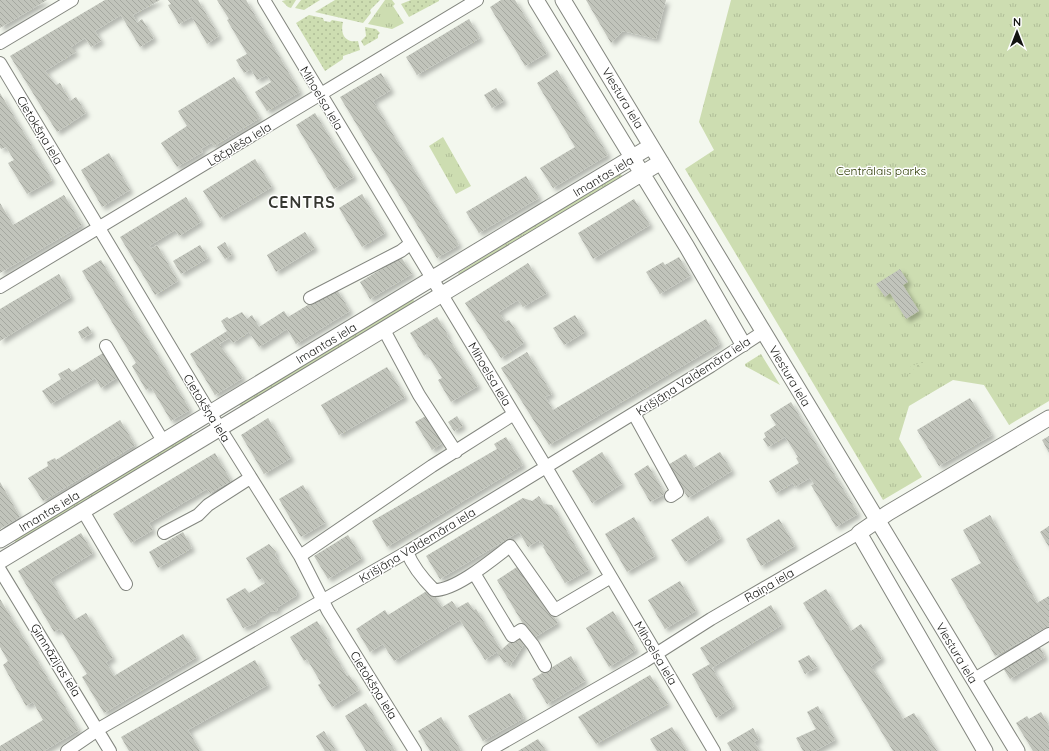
<svg xmlns="http://www.w3.org/2000/svg" width="1049" height="751" font-family="Quicksand,sans-serif">
<style>
.grass{fill:url(#grass-tufts)}
.garden{fill:url(#garden-dots)}
.building{fill:url(#building-back-hatch);filter:url(#shadow)}
.lines{fill:none;stroke-linecap:round;stroke-linejoin:round}
.minor-casing{stroke:#83867f;stroke-width:14}
.tertiary-casing{stroke:#83867f;stroke-width:17}
.minor{stroke:#fff;stroke-width:12}
.tertiary{stroke:#fff;stroke-width:15}
.labels{text-anchor:middle;dominant-baseline:central;stroke-width:3;stroke-linejoin:round;paint-order:stroke}
.street-label{font-size:12px;fill:#131411;stroke:#fff}
.park-label{font-size:12px;fill:#2b3901;stroke:#fff}
.district-label{font-size:16px;font-weight:bold;letter-spacing:1px;fill:#363831;stroke:#fff}
</style>
<defs>
<pattern id="grass-tufts" width="24" height="20" patternUnits="userSpaceOnUse"><rect width="24" height="20" fill="#cdddb1"/><path d="M3 7l-1-3M5 7V3M7 7l1-3M15 17l-1-3M17 17v-4M19 17l1-3" fill="none" stroke="#afbd97"/></pattern>
<pattern id="garden-dots" width="8" height="8" patternUnits="userSpaceOnUse"><rect width="8" height="8" fill="#cdddb1"/><path d="M2 2h.1M6 6h.1" fill="none" stroke="#afbd97" stroke-width="1.8" stroke-linecap="round"/></pattern>
<pattern id="building-back-hatch" width="6" height="6" patternUnits="userSpaceOnUse"><rect width="6" height="6" fill="#c1c4bb"/><path d="M-1 5l2 2M0 0l6 6M5-1l2 2" fill="none" stroke="#a5a8a0"/></pattern>
<filter id="shadow"><feDropShadow dx="3.5" dy="3.5" stdDeviation="2" flood-color="#0004"/></filter>
</defs>
<rect width="100%" height="100%" fill="#f3f7ee"/>
<path class="grass" d="M385 0H392L395 4 393 6 404 23 392 29 368 24Z
M731 0H1049V401L1009 425 984 385 953 380 909 406 899 439 922 477 883 500 685 169 714 150 699 122Z
M443 137 471 186 456 194 429 146Z
M620 173 623 177 460 276 458 273Z
M413 299 415 303 241 408 239 404Z
M761 354 780 385 745 366V364Z
M191 433 194 437 16 543 13 539Z"/>
<path class="garden" d="M286 0H296L291 8 288 7 282 1Z
M301 0H320L304 10 295 8Z
M335 0H380L370 10 371 13 363 23 315 12Z
M411 0H439V1L409 17 401 4Z
M309 15 323 18 324 21 330 22 332 20 343 22C340 34 345 43 358 41L360 50 343 56V59L325 71 296 23Z
M365 27 376 29 380 33 378 35V38L364 46 361 41 366 36Z
M922 362 925 363 924 366 915 367 910 374H907L910 367Z"/>
<path class="building" d="M0 0H47L0 28Z
M105 0H160L133 15 137 23 142 19 154 38 140 47 121 15 95 31 101 41 91 47 85 38 71 47 76 52 45 71 56 85 60 83 70 101 76 97 86 113 57 132 10 56Z
M168 0H198L219 36 207 44 192 17 179 24 168 5 171 4Z
M217 0H246L300 92 267 111 255 92 271 82 267 75 257 80 251 69 244 73 236 60 247 54 227 20 229 19Z
M501 0H515L547 53 525 66 490 7Z
M586 0H666L656 39 623 31 611 43Z
M469 19 480 38 417 75 406 57Z
M557 70 608 155 553 188 540 168 575 147 537 83Z
M381 73 391 90 373 101 459 245 437 258 340 97Z
M234 77 260 118 214 146 211 143 201 149 203 152 177 167 161 143 187 126 178 111Z
M496 88 504 101 492 108 484 95Z
M0 93 52 180 27 194 8 163 14 160 6 147 1 149 0 147Z
M315 113 354 177 334 189 296 125Z
M109 153 130 190 102 207 81 170Z
M255 159 272 187 220 218 203 191Z
M526 176 539 198 479 233 466 212Z
M362 194 385 233 362 247 339 208Z
M64 195 82 225 0 273V203L13 225Z
M186 197 201 222 179 236 175 230 149 246 151 249 157 245 178 281 155 295 120 237Z
M634 199 650 225 593 259 578 233Z
M305 232 315 248 276 272 267 255Z
M225 242 232 255 225 259 217 247Z
M200 245 208 258 181 274 173 261Z
M401 257 412 274 370 299 360 282Z
M679 257 690 276 660 294 646 272 663 262 665 265Z
M101 260 190 410 171 421 151 387 146 390 132 366 136 363 82 271Z
M528 263 547 293 523 307 518 300 499 312 505 322 509 320 524 343 501 358 465 303Z
M900 269 908 282 903 285 919 311 906 319 890 293 885 297 876 284Z
M59 274 71 297 0 341V309Z
M336 288 350 311 296 344 287 329 259 347 249 332 233 343 229 338 219 344 243 378 215 395 190 354 227 331 221 321 227 317 229 319 242 312 247 319 252 315 259 327 284 311 288 317Z
M575 315 585 332 564 345 553 328Z
M437 317 448 335 447 336 478 386 451 402 438 380 442 378 427 354 424 356 410 333Z
M706 319 720 344 549 445 501 368 527 352 552 394 545 397 553 410Z
M88 326 92 333 82 339 78 332Z
M103 353 118 377 101 388 95 378 51 404 42 391 61 379 58 374 69 368 72 372Z
M387 367 405 397 339 435 321 405Z
M970 398 992 435 939 466 917 430Z
M791 402 858 514 836 527 811 485 814 484 810 478 795 487 793 483 776 493 769 481 799 463 796 458 798 457 785 437 768 447 763 439 766 437 764 433 776 425 770 415Z
M426 416 442 443 432 450 415 422Z
M457 416 463 426 454 431 448 422Z
M268 418 291 458 264 474 241 435Z
M120 420 135 445 43 501 28 478 48 466 47 462 55 458 56 460Z
M1049 436V453L1042 440Z
M506 437 523 465 387 547 372 521 497 449 494 444Z
M602 452 622 484 592 503 572 471Z
M720 452 732 471 688 498 668 465 686 454 694 468Z
M215 453 231 481 210 493 207 489 149 523 153 530 131 543 113 514Z
M648 465 665 494 650 502 634 474Z
M0 482 20 517 0 529Z
M303 485 325 523 301 537 279 499Z
M539 496 544 504 552 505 589 570 565 583 543 547 544 546 542 542 540 543 539 540 528 547 519 532 440 579 426 556 523 498 532 501Z
M990 515 1037 603 1049 596V626L995 656 951 579 981 563 963 530Z
M708 516 721 538 685 562 671 540Z
M634 517 655 556 627 572 605 534Z
M779 519 795 546 761 566 746 539Z
M1049 526V547L1040 532Z
M183 532 192 548 158 568 149 552Z
M81 533 93 553 50 579 74 620 86 613 113 658 106 662 114 676 183 634 197 657 104 713 82 677 87 674 60 629 54 632 18 571Z
M348 535 362 558 328 579 314 556Z
M269 544 276 552 275 555 297 591 296 596 278 607 277 611 269 612 257 620 256 623 243 628 226 599 245 588 249 593 265 583 262 578 259 580 246 558Z
M520 565 549 614 551 612 558 623 532 639 497 580Z
M680 581 696 611 665 629 648 600Z
M430 589 442 607 452 601 457 608 468 602 474 610 476 609 501 650 518 635 525 643 510 666 507 662 504 663 497 652 485 660 460 620 394 661 383 644 370 652 356 629 385 610 388 615Z
M826 589 851 631 861 624 882 658 871 666 903 719 914 713 937 751H893L803 603Z
M0 599 79 730 44 751H0V746L43 720 33 702 26 706 3 665 8 661 0 647Z
M771 605 782 625 712 668 734 706 716 718 692 674 710 664 700 648Z
M613 611 636 650 609 667 586 628Z
M317 621 328 639 326 640 347 676 349 675 359 690 332 707 318 685 321 683 307 659 304 661 290 637Z
M1039 645 1045 657 1010 679 1003 668Z
M809 655 817 667 805 674 798 661Z
M571 656 585 681 547 704 532 679Z
M255 660 268 685 188 730 200 751H129L121 737Z
M650 675 668 704 596 744 578 717Z
M510 693 524 718 483 741 468 716Z
M366 703 395 751H366L345 716Z
M818 706 835 740 815 751H803L796 738 816 729 807 712Z
M1041 712 1049 726V751H1033L1016 723 1027 716 1029 719Z
M441 717 461 751H430L418 731Z
M672 727 687 751H657L650 739Z
M753 728 759 739 754 742 760 751H732L727 743Z
M324 731 336 751H325L316 736Z
M538 739 546 751H518Z"/>
<g class="lines">
<defs>
<path id="minor" d="M264 0 546 467 714 751
M0 43 72 0
M0 63 204 403 300 556 328 611 415 751
M0 287 477 0
M310 298 401 251 410 244
M384 330 419 395 456 452
M106 346 163 441
M634 414 677 492 671 496
M83 511 126 584
M164 533 198 515 208 505 250 478
M407 552C413 567 423 579 434 590 455 591 493 559 510 546L555 610 611 577
M300 556 432 466 514 414
M0 570 110 751
M474 573 512 636 521 630 533 645 545 666
M973 680 1049 634
M67 751 102 727 407 552 711 366 763 332
M488 751 645 661 711 619 859 533"/>
<path id="tertiary" d="M536 0 687 247 743 344
M563 0 1017 751
M0 540 651 146
M0 561 661 162
M985 751 859 533 888 513 1049 418"/>
</defs>
<use href="#minor" class="minor-casing"/>
<use href="#tertiary" class="tertiary-casing"/>
<use href="#minor" class="minor"/>
<use href="#tertiary" class="tertiary"/>
</g>
<g class="labels">
<g class="street-label">
<text transform="translate(322 98) rotate(59)">Mihoelsa iela</text>
<text transform="translate(623 98) rotate(59)">Viestura iela</text>
<text transform="translate(40 130) rotate(59)">Cietokšņa iela</text>
<text transform="translate(239 144) rotate(-31)">Lāčplēša iela</text>
<text transform="translate(603 176) rotate(-31)">Imantas iela</text>
<text transform="translate(326 343) rotate(-31)">Imantas iela</text>
<text transform="translate(490 374) rotate(59)">Mihoelsa iela</text>
<text transform="translate(693 376) rotate(-33)">Krišjāņa Valdemāra iela</text>
<text transform="translate(790 376) rotate(59)">Viestura iela</text>
<text transform="translate(207 408) rotate(58)">Cietokšņa iela</text>
<text transform="translate(49 511) rotate(-31)">Imantas iela</text>
<text transform="translate(417 545) rotate(-31)">Krišjāņa Valdemāra iela</text>
<text transform="translate(769 585) rotate(-30)">Raiņa iela</text>
<text transform="translate(656 653) rotate(59)">Mihoelsa iela</text>
<text transform="translate(957 653) rotate(59)">Viestura iela</text>
<text transform="translate(56 660) rotate(58)">Ģimnāzijas iela</text>
<text transform="translate(374 685) rotate(58)">Cietokšņa iela</text>
</g>
<g class="park-label">
<text x="881" y="170">Centrālais parks</text>
</g>
<g class="district-label">
<text x="302" y="202">CENTRS</text>
</g>
</g>
<g transform="translate(1017 32)" stroke="#ffffff" stroke-width="3" paint-order="stroke">
<path d="M0-3L7 15L0 10L-7 15Z" fill="#131411"/>
<text y="-6" font-size="11" font-weight="bold" text-anchor="middle" fill="#131411">N</text>
</g>
</svg>
